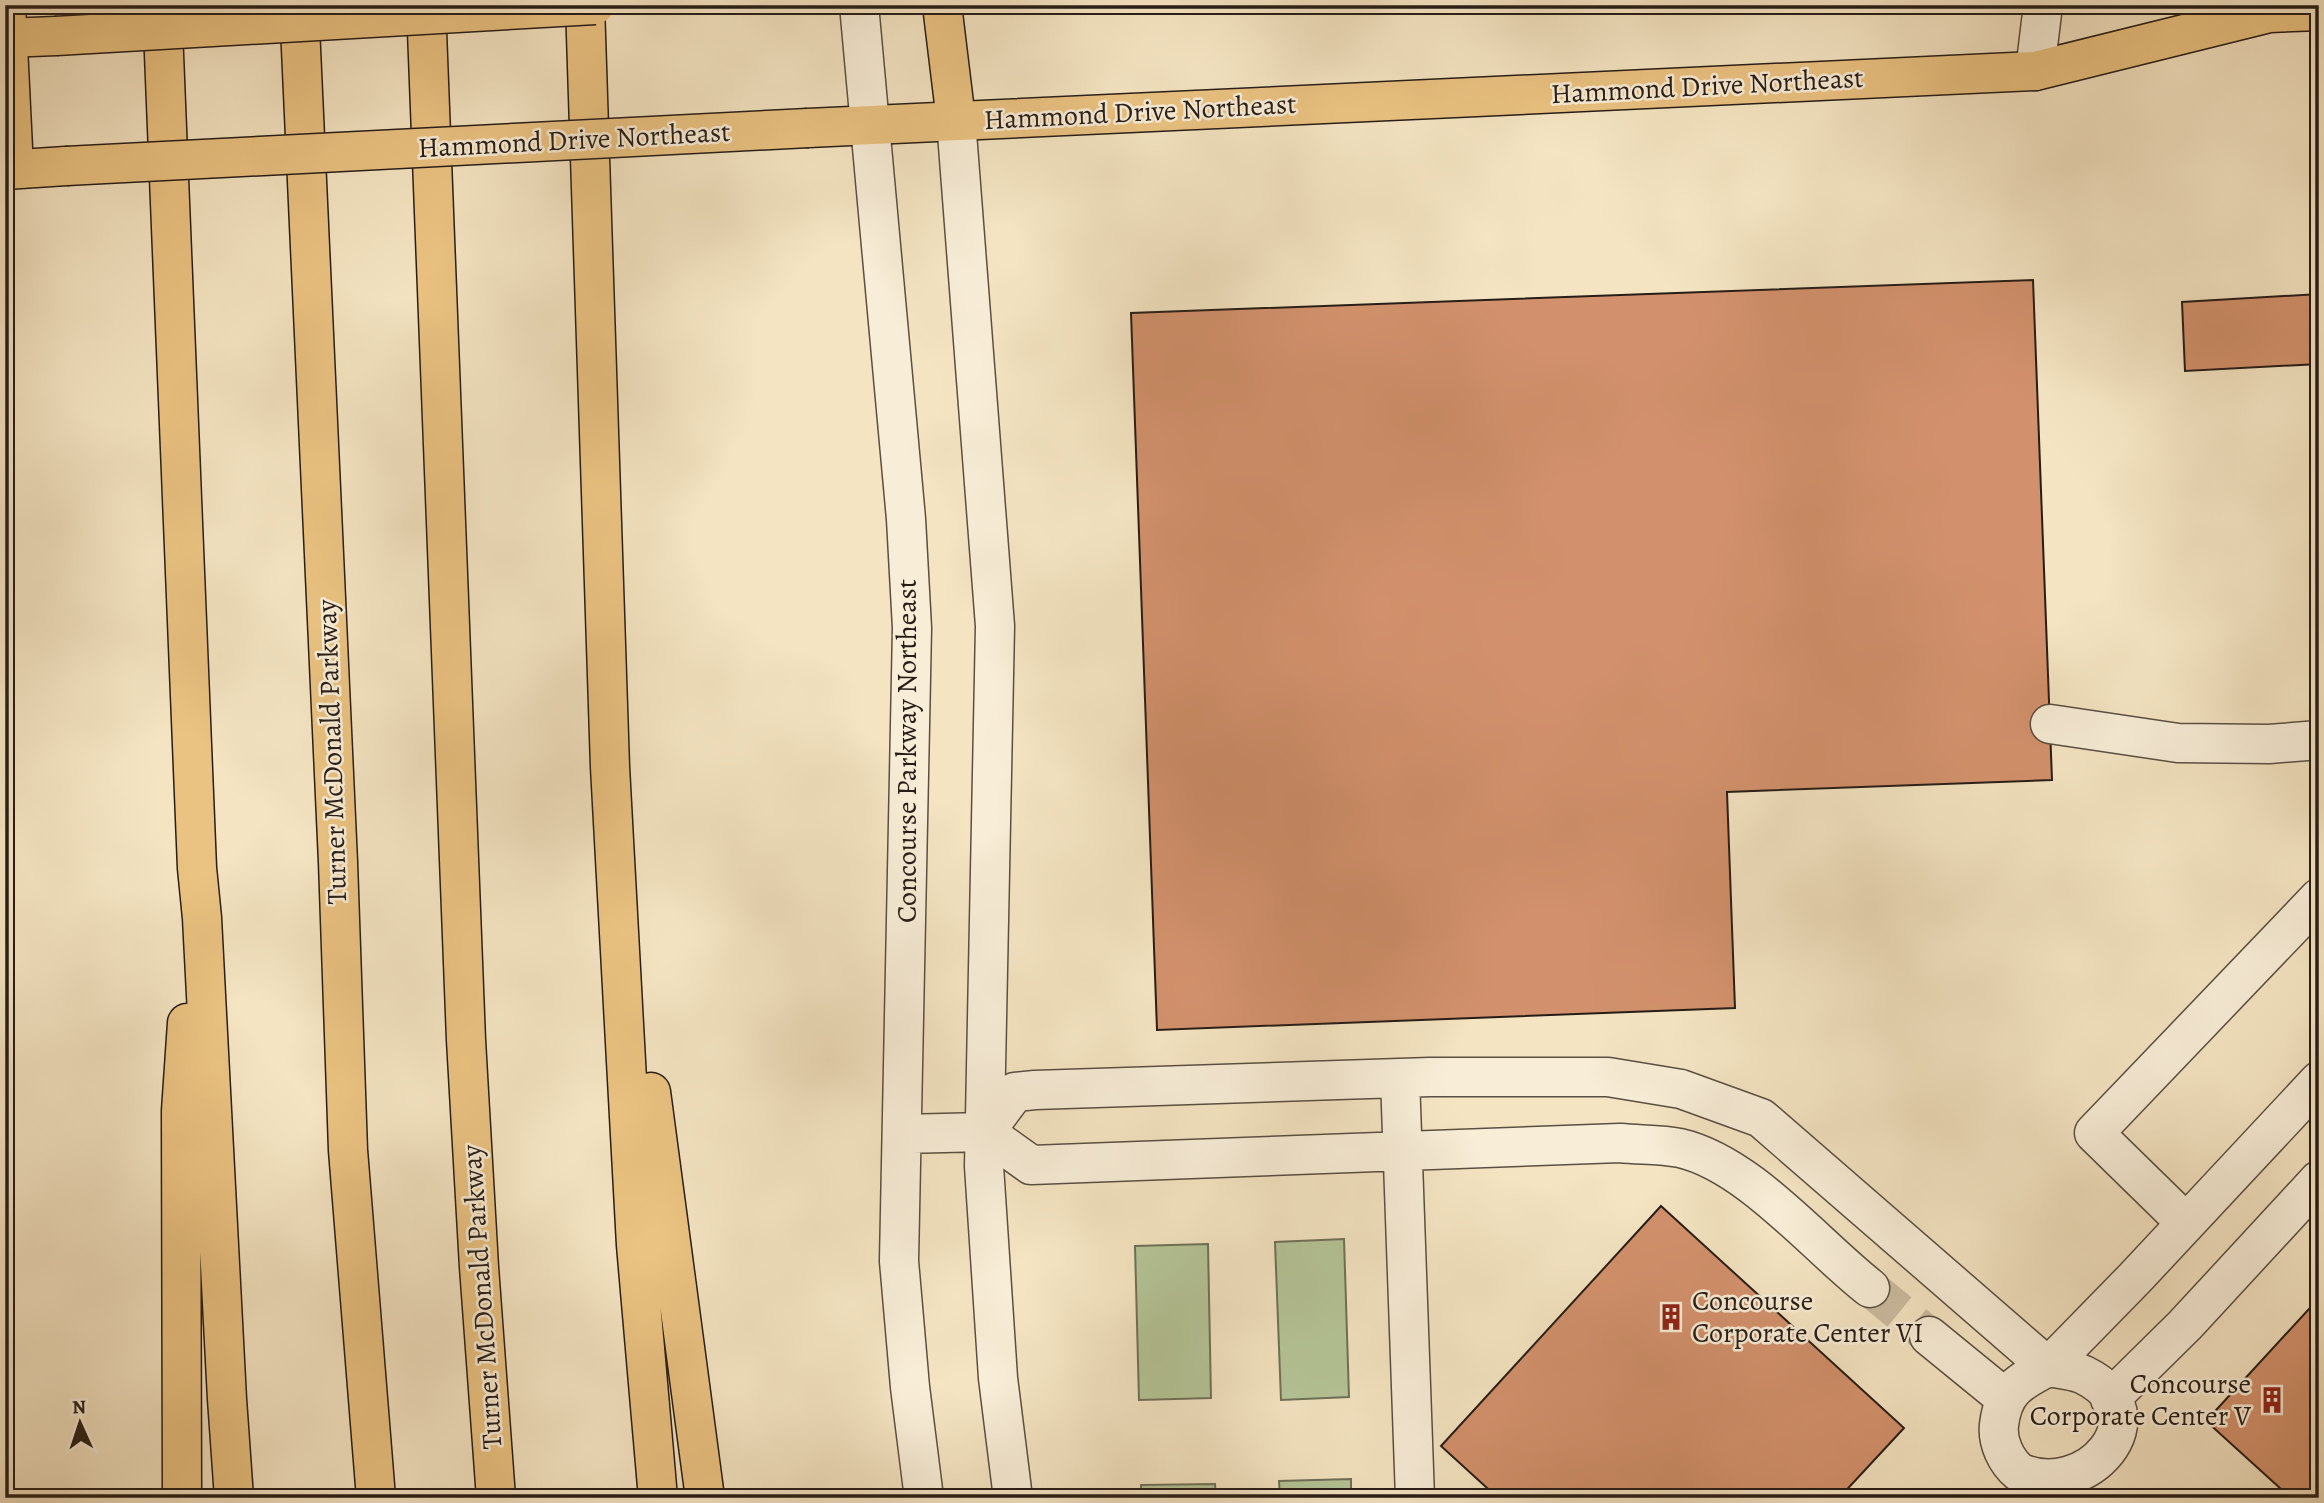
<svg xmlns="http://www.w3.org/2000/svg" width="2324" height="1503" font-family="Alegreya,serif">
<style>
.green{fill:#b5c598;stroke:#6e7158;stroke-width:2}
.building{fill:#d2916c;stroke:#271d17;stroke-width:2}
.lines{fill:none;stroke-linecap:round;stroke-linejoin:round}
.minor-tunnel{stroke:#cbbca0;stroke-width:38;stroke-dasharray:38 19;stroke-linecap:butt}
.minor-casing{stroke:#5a4f42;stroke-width:41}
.major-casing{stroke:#271d17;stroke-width:41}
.highway-casing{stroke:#271d17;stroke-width:41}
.minor{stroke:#f8edd7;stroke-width:38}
.major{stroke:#eac281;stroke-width:38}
.highway{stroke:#eac281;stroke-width:38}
.major-bridge-casing{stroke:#271d17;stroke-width:41;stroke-linecap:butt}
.major-bridge{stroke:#eac281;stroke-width:38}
.labels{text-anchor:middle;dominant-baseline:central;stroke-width:5;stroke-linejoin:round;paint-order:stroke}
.street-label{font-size:28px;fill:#271d17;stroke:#f8edd7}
.poi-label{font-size:28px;fill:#271d17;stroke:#f8edd7;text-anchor:start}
</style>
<rect width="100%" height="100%" fill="#f4e4c2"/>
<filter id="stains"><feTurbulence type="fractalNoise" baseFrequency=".00286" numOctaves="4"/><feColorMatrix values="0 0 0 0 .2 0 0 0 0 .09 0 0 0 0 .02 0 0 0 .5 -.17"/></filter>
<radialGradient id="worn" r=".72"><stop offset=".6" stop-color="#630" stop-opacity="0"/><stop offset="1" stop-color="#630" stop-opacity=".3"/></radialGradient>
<path class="green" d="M1344 1239 1349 1397 1281 1400 1275 1242Z
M1208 1244 1211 1398 1139 1400 1135 1246Z
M1351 1479V1498H1280L1279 1481Z
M1215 1484 1216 1498H1141V1485Z"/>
<path class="building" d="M2033 280 2052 780 1727 792 1735 1008 1157 1030 1131 313Z
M2319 294V364L2185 371 2182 302Z
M1661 1206 1904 1428 1839 1498H1498L1441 1446Z
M2319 1298V1498H2291L2206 1421Z"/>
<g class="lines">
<path class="minor-tunnel" d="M1870 1288 1929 1336"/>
<defs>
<path id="minor" d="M859 5 906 519 912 628 899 1261 910 1387 924 1498
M2035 71 2043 5
M956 120 995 626 984 1166 998 1378 1013 1498
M2050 724 2178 743 2269 744 2319 740
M1400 1078 1415 1498
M985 1132 1015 1092 1035 1090 1430 1077H1608L1681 1089 1761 1118 2048 1367 2135 1278 2319 1081
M902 1134 985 1132 1031 1165 1620 1143C1640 1145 1661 1144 1680 1148 1749 1164 1814 1244 1870 1288
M2186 1223 2094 1133 2319 898
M1929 1336 2005 1398
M2048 1367C2059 1369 2074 1370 2084 1375 2165 1415 2086 1503 2019 1472 2006 1461 1997 1442 1999 1425 2003 1390 2019 1382 2048 1367Z
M2110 1399 2185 1325 2319 1180"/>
<path id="major" d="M2245 9 2269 13 2319 11
M5 38 56 36
M808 128 2035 71 2269 13
M5 170 66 166"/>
<path id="highway" d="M6 5 14 169
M162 5 197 868 202 918 227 1399 234 1498
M299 5 338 862 348 1150 376 1498
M426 5 466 1040 479 1267 496 1498
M585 5 610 767 636 1245 658 1498
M942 5 956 120
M651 1092 705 1498
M182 1498 181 1111 187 1023"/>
</defs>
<use href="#minor" class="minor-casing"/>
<use href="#major" class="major-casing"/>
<use href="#highway" class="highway-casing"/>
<use href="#minor" class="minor"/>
<use href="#major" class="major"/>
<use href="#highway" class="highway"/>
<defs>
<path id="major-bridge" d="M56 36 595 5
M66 166 808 128"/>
</defs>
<use href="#major-bridge" class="major-bridge-casing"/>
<use href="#major-bridge" class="major-bridge"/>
</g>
<defs>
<symbol id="building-bare" viewBox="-9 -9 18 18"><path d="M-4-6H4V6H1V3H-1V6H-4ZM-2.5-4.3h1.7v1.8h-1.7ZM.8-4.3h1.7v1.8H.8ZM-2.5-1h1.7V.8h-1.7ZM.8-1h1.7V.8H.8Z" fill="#8f2418" stroke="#f8edd7" stroke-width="2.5" paint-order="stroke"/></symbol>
</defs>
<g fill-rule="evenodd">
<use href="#building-bare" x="1652" y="1298" width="38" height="38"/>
<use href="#building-bare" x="2253" y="1381" width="38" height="38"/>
</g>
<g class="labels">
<g class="street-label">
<text transform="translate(1707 86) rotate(-3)">Hammond Drive Northeast</text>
<text transform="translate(1140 112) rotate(-3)">Hammond Drive Northeast</text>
<text transform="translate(574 140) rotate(-3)">Hammond Drive Northeast</text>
<text transform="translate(907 751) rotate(-90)">Concourse Parkway Northeast</text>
<text transform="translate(332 752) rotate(-92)">Turner McDonald Parkway</text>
<text transform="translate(482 1297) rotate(-94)">Turner McDonald Parkway</text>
</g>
<g class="poi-label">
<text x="1692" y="1301">Concourse<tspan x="1692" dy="32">Corporate Center VI</tspan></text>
<text x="2251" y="1384" text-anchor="end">Concourse<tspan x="2251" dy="32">Corporate Center V</tspan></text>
</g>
</g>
<rect width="2324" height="1503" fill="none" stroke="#f4e4c2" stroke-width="28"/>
<rect x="7" y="7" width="2310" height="1489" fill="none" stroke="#271d17" stroke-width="3.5"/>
<rect x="14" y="14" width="2296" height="1475" fill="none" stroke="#271d17" stroke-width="2"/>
<g transform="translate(80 1423) rotate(357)" stroke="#f8edd7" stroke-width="5" paint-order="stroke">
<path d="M0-5L12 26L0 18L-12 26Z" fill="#271d17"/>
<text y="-10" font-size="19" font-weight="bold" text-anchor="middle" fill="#271d17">N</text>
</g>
<rect width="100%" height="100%" filter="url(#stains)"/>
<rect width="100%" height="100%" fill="url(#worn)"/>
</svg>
